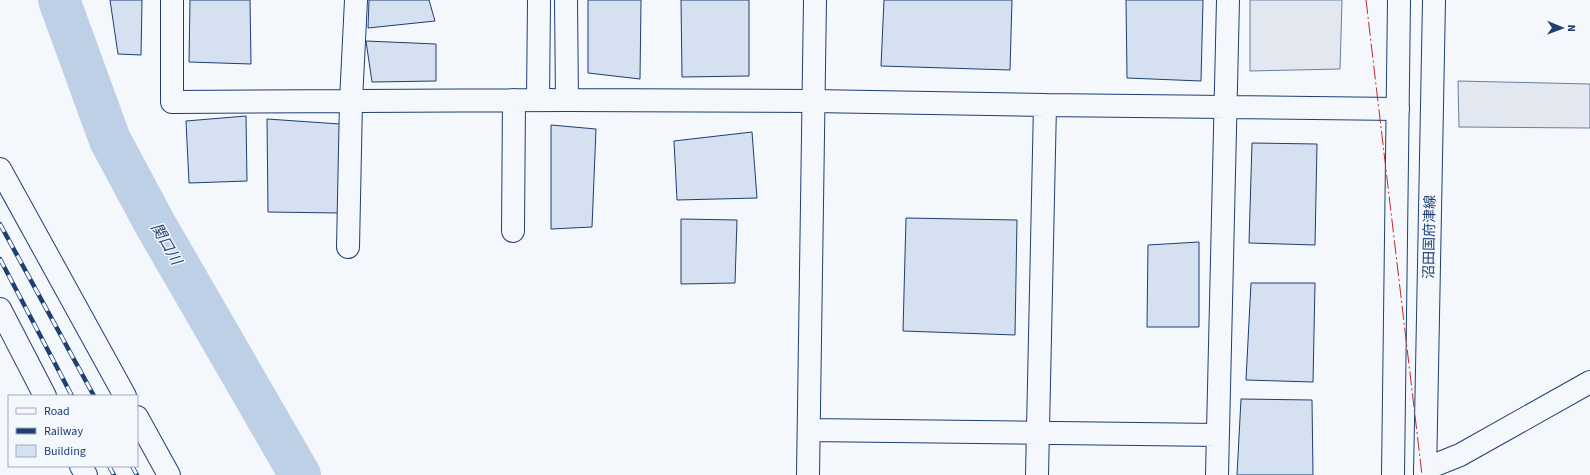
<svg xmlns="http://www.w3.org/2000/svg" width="1590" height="475" font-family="'Source Sans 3','Noto Sans JP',sans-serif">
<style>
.parking{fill:#e3e8f0;stroke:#687fa3}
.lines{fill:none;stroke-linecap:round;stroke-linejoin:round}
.river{stroke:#bed0e5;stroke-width:42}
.building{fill:#d5e0f0;stroke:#1d3f73}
.minor-casing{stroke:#1d3f73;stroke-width:24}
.major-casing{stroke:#1d3f73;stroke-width:24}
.minor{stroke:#f4f7fb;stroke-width:22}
.major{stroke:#f4f7fb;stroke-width:22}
.rail-casing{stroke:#1d3f73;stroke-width:4.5}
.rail{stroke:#f4f7fb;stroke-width:3;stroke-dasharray:9;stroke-linecap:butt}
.power{stroke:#c62828;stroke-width:1;stroke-dasharray:14 3 2 3;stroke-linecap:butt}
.labels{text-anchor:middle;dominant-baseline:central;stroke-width:3;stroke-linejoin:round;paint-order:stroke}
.street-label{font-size:14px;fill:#1d3f73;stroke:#f4f7fb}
.water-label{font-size:15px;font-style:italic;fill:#1d3f73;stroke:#f4f7fb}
</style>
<rect width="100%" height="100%" fill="#f4f7fb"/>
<path class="parking" d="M1250 0H1342L1340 69 1250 71Z
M1458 81 1590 84V128L1459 127Z"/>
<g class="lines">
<path class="river" d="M59 0 110 140 155 224 300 475"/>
</g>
<path class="building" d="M110 0H142L141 55 118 54Z
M190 0H250L251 64 189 62Z
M369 0H429L435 21 368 28Z
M588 0H641L640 79 588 73Z
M681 0H749V76L682 77Z
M884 0H1012L1010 70 881 66Z
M1126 0H1203L1201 81 1127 78Z
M366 41 436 44V81L372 82Z
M246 116 247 181 189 183 186 121Z
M267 119 340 124V213L268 212Z
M551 125 596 129 592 227 551 229Z
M752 132 757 198 677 200 674 141Z
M1252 143 1317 144 1315 245 1249 243Z
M906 218 1017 220 1015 335 903 331Z
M681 219 737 220 735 283 681 284Z
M1199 242V327H1147L1148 245Z
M1251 283H1315L1313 382 1246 380Z
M1241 399 1312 400 1313 475H1237Z"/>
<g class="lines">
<defs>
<path id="minor" d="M172 0V102L567 100 813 101 1045 105
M539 0 538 100H552
M566 0 567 100
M0 169 125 396
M513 231 514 100
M348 247 351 101 356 0
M0 309 45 396
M137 417 169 475
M809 430 1218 435
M81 466 86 475
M1425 469 1460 455 1590 382
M808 475 815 0
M1037 475 1045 105 1398 109
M1217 475 1228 0"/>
<path id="major" d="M1393 475 1399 0
M1425 475 1434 0"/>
</defs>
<use href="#minor" class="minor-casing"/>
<use href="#major" class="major-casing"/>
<use href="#minor" class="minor"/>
<use href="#major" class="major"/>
<defs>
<path id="rail" d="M0 224 94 396
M0 259 72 396
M109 466 114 475
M132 466 137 475"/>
</defs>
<use href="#rail" class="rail-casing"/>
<use href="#rail" class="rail"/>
<path class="power" d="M1366 0 1422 475"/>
</g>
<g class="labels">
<g class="street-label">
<text transform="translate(1430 237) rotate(-89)">沼田国府津線</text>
</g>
<g class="water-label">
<text transform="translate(166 244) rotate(60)">関口川</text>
</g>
</g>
<rect x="8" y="395" width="130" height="72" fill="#f4f7fb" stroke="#9eadc5"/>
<rect x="16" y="408" width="20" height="6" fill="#f4f7fb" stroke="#9eadc5"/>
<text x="44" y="415" font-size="12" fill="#1d3f73">Road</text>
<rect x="16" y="428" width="20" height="6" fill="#1d3f73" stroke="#9eadc5"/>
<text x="44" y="435" font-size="12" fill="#1d3f73">Railway</text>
<rect x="16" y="445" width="20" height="12" fill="#d5e0f0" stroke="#9eadc5"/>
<text x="44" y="455" font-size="12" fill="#1d3f73">Building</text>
<g transform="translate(1562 28) rotate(91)" stroke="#f4f7fb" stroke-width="3" paint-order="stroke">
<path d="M0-3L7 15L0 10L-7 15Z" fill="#1d3f73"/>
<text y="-6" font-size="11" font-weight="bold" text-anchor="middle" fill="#1d3f73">N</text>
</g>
</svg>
